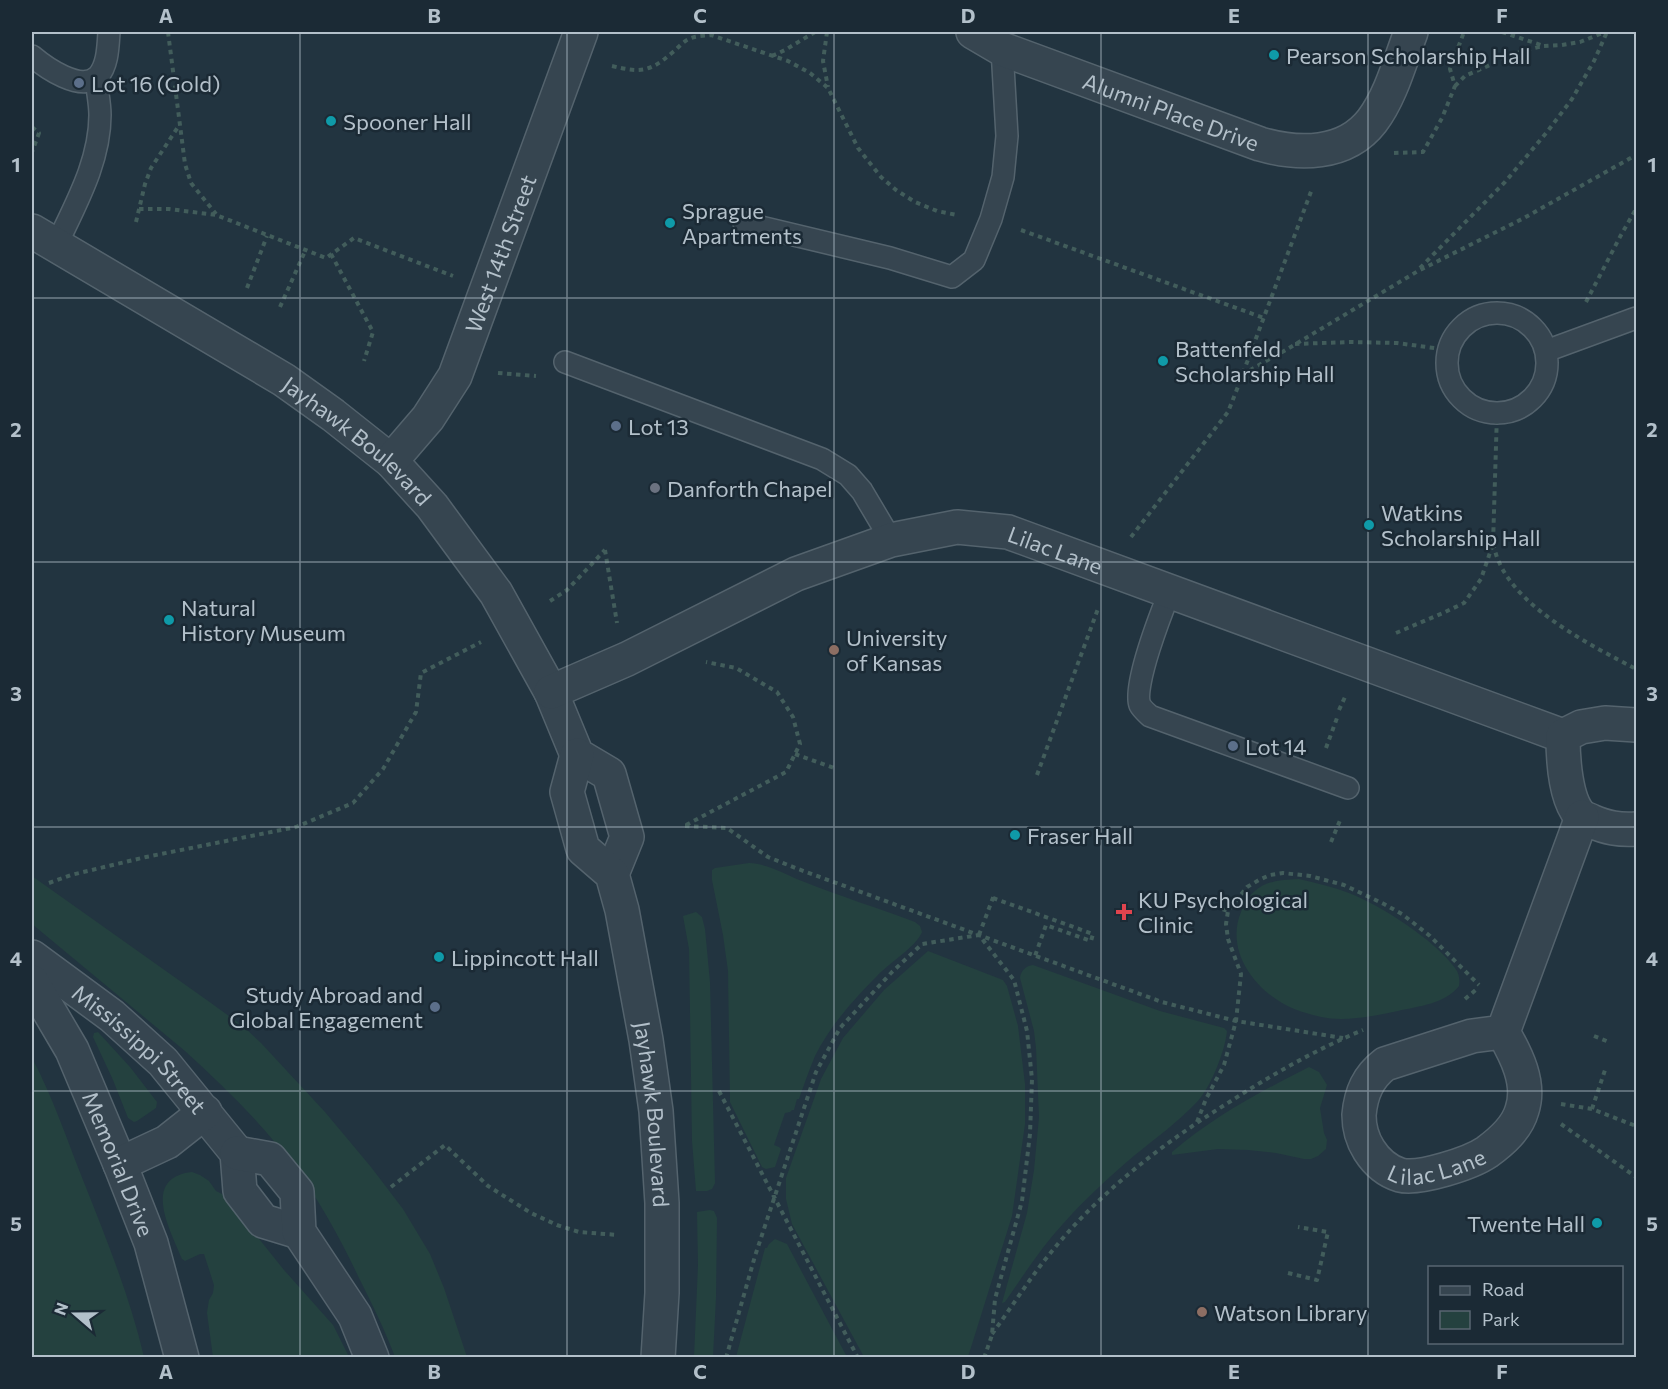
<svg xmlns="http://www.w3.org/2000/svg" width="1668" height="1389" font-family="Commissioner,sans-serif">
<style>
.green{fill:#24413f}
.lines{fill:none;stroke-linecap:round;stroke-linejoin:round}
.service-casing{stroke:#54636d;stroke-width:24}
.minor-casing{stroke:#54636d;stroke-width:36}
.path{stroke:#425d5b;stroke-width:4;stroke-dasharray:4.5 4.5;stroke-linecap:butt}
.service{stroke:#364550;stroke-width:21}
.minor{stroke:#364550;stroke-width:33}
.grid{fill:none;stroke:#b3c0ca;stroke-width:1.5;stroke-opacity:0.55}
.culture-dot{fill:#0f9aa8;stroke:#1b2a35;stroke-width:2}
.service-dot{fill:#5c6f8a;stroke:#1b2a35;stroke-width:2}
.worship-dot{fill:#6b7280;stroke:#1b2a35;stroke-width:2}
.education-dot{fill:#8d6e63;stroke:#1b2a35;stroke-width:2}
.health-dot{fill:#e0444e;stroke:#1b2a35;stroke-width:2}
.labels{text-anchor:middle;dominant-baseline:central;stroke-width:5;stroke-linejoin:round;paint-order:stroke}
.poi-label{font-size:22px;fill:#b3c0ca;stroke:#1b2a35;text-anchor:start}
.street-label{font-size:22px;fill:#b3c0ca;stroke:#1b2a35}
.neatline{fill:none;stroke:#b3c0ca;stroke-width:2}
.grid-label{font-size:20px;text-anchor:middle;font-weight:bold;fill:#b3c0ca}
</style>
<rect width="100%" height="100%" fill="#223440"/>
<path class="green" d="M749 863C769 864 784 874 802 881 839 896 878 908 915 922L920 926 922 932C916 947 889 963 877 976 853 1000 830 1026 815 1056 809 1070 804 1085 799 1099H797L794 1110H792L790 1112 785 1113 774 1145 779 1147 781 1149 775 1167 766 1169 762 1167 730 1102 728 971 723 935 712 880V870L715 868Z
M32 876 211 1003 244 1027 261 1043 325 1112 371 1167 403 1209 430 1254 444 1288 467 1357H395C385 1330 372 1304 359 1278 340 1238 319 1199 292 1164 261 1122 223 1086 185 1051L32 924Z
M1299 879C1316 883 1333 887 1349 893 1380 905 1435 940 1455 968 1459 973 1460 979 1459 986 1445 1004 1419 1006 1398 1011 1374 1016 1345 1022 1321 1017 1308 1014 1294 1010 1282 1003 1251 985 1226 948 1241 912 1253 883 1271 880 1299 879Z
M696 912 702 917 705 929 710 982 715 1183 712 1189 707 1191H696L692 1141 689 949 683 916Z
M928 951 1003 980 1007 986 1018 1026 1025 1084V1124L1012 1216 968 1357H864L792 1224 786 1199V1178L821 1079 843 1038 884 990Z
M1033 965 1160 1011 1224 1028 1227 1031C1225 1051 1211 1087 1197 1102 1178 1122 1156 1138 1135 1155 1109 1177 1084 1200 1062 1225 1040 1249 1023 1276 1005 1302L1002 1303 1027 1213 1034 1170 1039 1117 1036 1048 1034 1031 1020 978C1021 970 1026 966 1033 965Z
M98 1032 130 1067 157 1102 156 1108 137 1121 134 1122 128 1118 113 1080 93 1037 94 1033Z
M32 1058C53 1097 67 1140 83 1180 106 1238 130 1297 144 1357H32Z
M1309 1067 1319 1072 1327 1085 1320 1108 1324 1133 1327 1140 1326 1149 1318 1156 1311 1159H1304L1276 1153 1248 1150 1218 1149 1172 1155V1152C1213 1117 1261 1091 1309 1067Z
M192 1172 200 1175 209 1181 216 1191 222 1194 228 1200 284 1270 333 1325 349 1357H213L207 1313 209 1300 213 1293 214 1285 204 1254H200L185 1261 182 1259C171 1231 140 1178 192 1172Z
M710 1210 714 1211 717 1218 716 1297 713 1357H694L698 1265 697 1212Z
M775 1239 787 1244 847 1357H736L765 1248H767L769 1244Z"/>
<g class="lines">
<defs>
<path id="service" d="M32 56C45 67 81 93 98 76 108 65 108 46 109 32
M744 223 890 258 952 277 974 260 991 219 1003 177 1007 136 1002 49
M56 246C75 205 100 162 100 115 100 103 97 90 96 78
M1447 363a50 50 0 1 1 100 0a50 50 0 1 1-100 0Z
M1546 351 1636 318
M565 362 822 459 848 475 862 491 891 540
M1170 591C1162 611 1132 687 1140 705 1142 709 1147 713 1150 716L1348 788"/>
<g id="minor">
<path id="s1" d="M973 32 1002 49 1260 144C1298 155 1345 156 1372 121 1391 96 1400 61 1411 32"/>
<path id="s2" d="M32 231 284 380 333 415 391 461 432 506 496 593 551 692 577 755 609 774 627 837 612 874"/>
<path id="s3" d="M391 461 428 418 455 376 581 32"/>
<path id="s4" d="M551 692 627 659 796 574 891 540 957 527 1008 532 1563 736"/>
<path d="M1636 725 1605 723 1581 727 1563 736C1563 757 1565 802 1582 817 1585 819 1588 819 1591 821 1607 828 1619 830 1636 829"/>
<path id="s5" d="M577 755 567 792 583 849 612 874 622 910 646 1040 656 1111 662 1203V1293L658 1358"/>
<path id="s6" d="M32 957 112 1016 163 1062 237 1153 240 1191 263 1221 299 1232"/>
<path id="s7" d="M32 982 72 1050 120 1164 151 1243 182 1358"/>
<path id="s8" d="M1503 1032 1472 1036 1385 1064C1368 1077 1361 1093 1359 1115 1359 1128 1362 1139 1369 1150 1376 1161 1387 1171 1400 1175 1419 1180 1471 1163 1487 1152 1502 1141 1517 1128 1522 1110 1531 1083 1516 1055 1503 1032L1582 817"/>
<path d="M237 1153 270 1159 297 1192 299 1232 355 1316 372 1358"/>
<path d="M120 1164 167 1142 205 1112"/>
</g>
</defs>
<use href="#service" class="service-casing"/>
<use href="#minor" class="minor-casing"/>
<path class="path" d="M168 32 185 164 191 183 216 214
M827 32 823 61 828 87
M1502 32 1541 45
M772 56 785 50 815 32
M612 66C641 73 650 72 673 52 677 49 680 45 684 42 691 36 702 36 711 35L788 61 810 73 828 88 858 148 881 177 896 190 915 202 937 211 957 215
M1455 86 1465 76 1522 51 1543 46 1562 45 1580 42 1605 32
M32 127 39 133 32 152
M1394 153 1423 152 1442 118 1455 86 1450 69 1464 32
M139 209H169L216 215 326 258 354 238 453 276
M136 222 145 184 151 168 180 124
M1021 230 1264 318
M331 254 373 332 364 361
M1420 268 1505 182 1547 132 1572 99 1594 61 1607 32
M247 288 267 236
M1586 302 1621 235 1636 209
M280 307 306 249
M1295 344 1351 342 1397 343 1449 350
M498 373 536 376
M1243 373 1312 189
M1131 537 1228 412 1243 374 1284 351 1418 271 1524 218 1636 155
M1493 544C1495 550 1496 556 1499 562 1520 610 1592 646 1636 669
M605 550 617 623
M550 601 567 590 605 550
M1396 633 1443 613 1464 603 1481 579 1493 544 1497 413
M1339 710 1345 697
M1326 748 1337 718
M795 754 834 768
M1037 775 1099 606
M686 825 786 772 800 744 793 717 777 692 736 668 706 662
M685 826 727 828 768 857 798 869 1162 1002 1236 1021 1343 1038
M1331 842 1341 818
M49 883 71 875 146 857 296 827 353 803 383 769 416 712 421 673 481 642
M993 898 1093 934 1091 941 1046 925 1035 956
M1197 900 1228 911
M979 935 994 895
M1465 999 1478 988
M1594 1036 1609 1042
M719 1091 858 1358
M1561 1104 1592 1109 1636 1126
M1592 1109 1606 1067
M1197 1122 1206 1099 1224 1065 1236 1021 1241 974 1228 939 1226 924 1228 911 1247 887 1259 880 1270 875 1283 873 1310 876 1344 885 1384 904 1402 914 1430 936 1479 985
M1561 1124 1636 1177
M391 1187 445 1145 488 1186 531 1213 557 1225 579 1232 618 1235
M1288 1273 1317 1280 1328 1232 1298 1227
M992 1334C1011 1308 1028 1281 1048 1256 1098 1193 1163 1143 1231 1101 1273 1074 1317 1049 1363 1030
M726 1358 755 1256 816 1072 840 1028 892 972 922 944 979 935 1014 980 1027 1031 1032 1079 1030 1134 1022 1201 995 1299 992 1335 984 1358"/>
<use href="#service" class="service"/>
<use href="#minor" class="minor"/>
</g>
<path class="grid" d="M300 32V1358M567 32V1358M834 32V1358M1101 32V1358M1368 32V1358M32 298H1636M32 562H1636M32 827H1636M32 1091H1636"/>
<g class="culture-dot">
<circle cx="1274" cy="55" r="6"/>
<circle cx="331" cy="121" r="6"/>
<circle cx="670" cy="223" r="6"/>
<circle cx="1163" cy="361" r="6"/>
<circle cx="1369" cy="525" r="6"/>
<circle cx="169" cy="620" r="6"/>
<circle cx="1015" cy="835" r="6"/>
<circle cx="439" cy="957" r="6"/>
<circle cx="1597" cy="1223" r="6"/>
</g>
<g class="service-dot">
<circle cx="79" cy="83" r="6"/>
<circle cx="616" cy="426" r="6"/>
<circle cx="1233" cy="746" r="6"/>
<circle cx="435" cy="1007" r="6"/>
</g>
<circle class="worship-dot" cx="655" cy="488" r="6"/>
<g class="education-dot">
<circle cx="834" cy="650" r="6"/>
<circle cx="1202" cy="1312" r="6"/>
</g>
<path class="health-dot" d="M1121 903h6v6h6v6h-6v6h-6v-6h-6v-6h6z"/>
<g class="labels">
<g class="poi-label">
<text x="1286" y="55">Pearson Scholarship Hall</text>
<text x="91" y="83">Lot 16 (Gold)</text>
<text x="343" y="121">Spooner Hall</text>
<text x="682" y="210">Sprague<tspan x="682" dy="25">Apartments</tspan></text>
<text x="1175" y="348">Battenfeld<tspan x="1175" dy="25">Scholarship Hall</tspan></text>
<text x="628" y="426">Lot 13</text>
<text x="667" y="488">Danforth Chapel</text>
<text x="1381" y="512">Watkins<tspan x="1381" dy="25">Scholarship Hall</tspan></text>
<text x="181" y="607">Natural<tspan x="181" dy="25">History Museum</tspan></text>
<text x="846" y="637">University<tspan x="846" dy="25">of Kansas</tspan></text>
<text x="1245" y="746">Lot 14</text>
<text x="1027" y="835">Fraser Hall</text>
<text x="1138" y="899">KU Psychological<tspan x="1138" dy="25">Clinic</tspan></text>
<text x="451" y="957">Lippincott Hall</text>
<text x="423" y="994" text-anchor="end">Study Abroad and<tspan x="423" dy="25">Global Engagement</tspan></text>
<text x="1585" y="1223" text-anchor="end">Twente Hall</text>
<text x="1214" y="1312">Watson Library</text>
</g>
<g class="street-label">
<text stroke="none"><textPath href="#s1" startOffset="214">Alumni Place Drive</textPath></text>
<text stroke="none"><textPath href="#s3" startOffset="237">West 14th Street</textPath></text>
<text stroke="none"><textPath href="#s2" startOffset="388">Jayhawk Boulevard</textPath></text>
<text stroke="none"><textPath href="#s4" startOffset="542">Lilac Lane</textPath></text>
<text stroke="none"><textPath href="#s6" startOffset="142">Mississippi Street</textPath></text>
<text stroke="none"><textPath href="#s5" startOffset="380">Jayhawk Boulevard</textPath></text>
<text stroke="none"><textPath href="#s8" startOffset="297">Lilac Lane</textPath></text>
<text stroke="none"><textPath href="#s7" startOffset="202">Memorial Drive</textPath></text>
</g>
</g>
<rect width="1668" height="1389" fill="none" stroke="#1b2a35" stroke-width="66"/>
<rect x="1428" y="1266" width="195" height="78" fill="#1b2a35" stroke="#586671" stroke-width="1.5"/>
<rect x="1440" y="1286" width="30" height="9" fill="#364550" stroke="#586671" stroke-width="1.5"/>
<text x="1482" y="1296" font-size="18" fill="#b3c0ca">Road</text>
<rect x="1440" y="1311" width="30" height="18" fill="#24413f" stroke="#586671" stroke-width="1.5"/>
<text x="1482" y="1326" font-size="18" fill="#b3c0ca">Park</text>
<g transform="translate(75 1314) rotate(290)" stroke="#1b2a35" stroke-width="4.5" paint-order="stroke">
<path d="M0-4.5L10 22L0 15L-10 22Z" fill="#b3c0ca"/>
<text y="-9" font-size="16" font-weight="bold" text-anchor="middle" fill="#b3c0ca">N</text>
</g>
<rect x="33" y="33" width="1602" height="1323" class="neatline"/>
<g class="grid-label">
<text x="166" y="23">A</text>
<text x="434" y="23">B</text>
<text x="700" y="23">C</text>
<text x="968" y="23">D</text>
<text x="1234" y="23">E</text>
<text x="1502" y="23">F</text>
<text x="16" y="172">1</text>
<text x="1652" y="172">1</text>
<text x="16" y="437">2</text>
<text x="1652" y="437">2</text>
<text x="16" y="701">3</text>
<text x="1652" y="701">3</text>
<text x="16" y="966">4</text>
<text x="1652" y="966">4</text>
<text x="16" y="1231">5</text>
<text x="1652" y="1231">5</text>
<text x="166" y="1379">A</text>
<text x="434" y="1379">B</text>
<text x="700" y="1379">C</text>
<text x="968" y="1379">D</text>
<text x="1234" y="1379">E</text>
<text x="1502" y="1379">F</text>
</g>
</svg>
